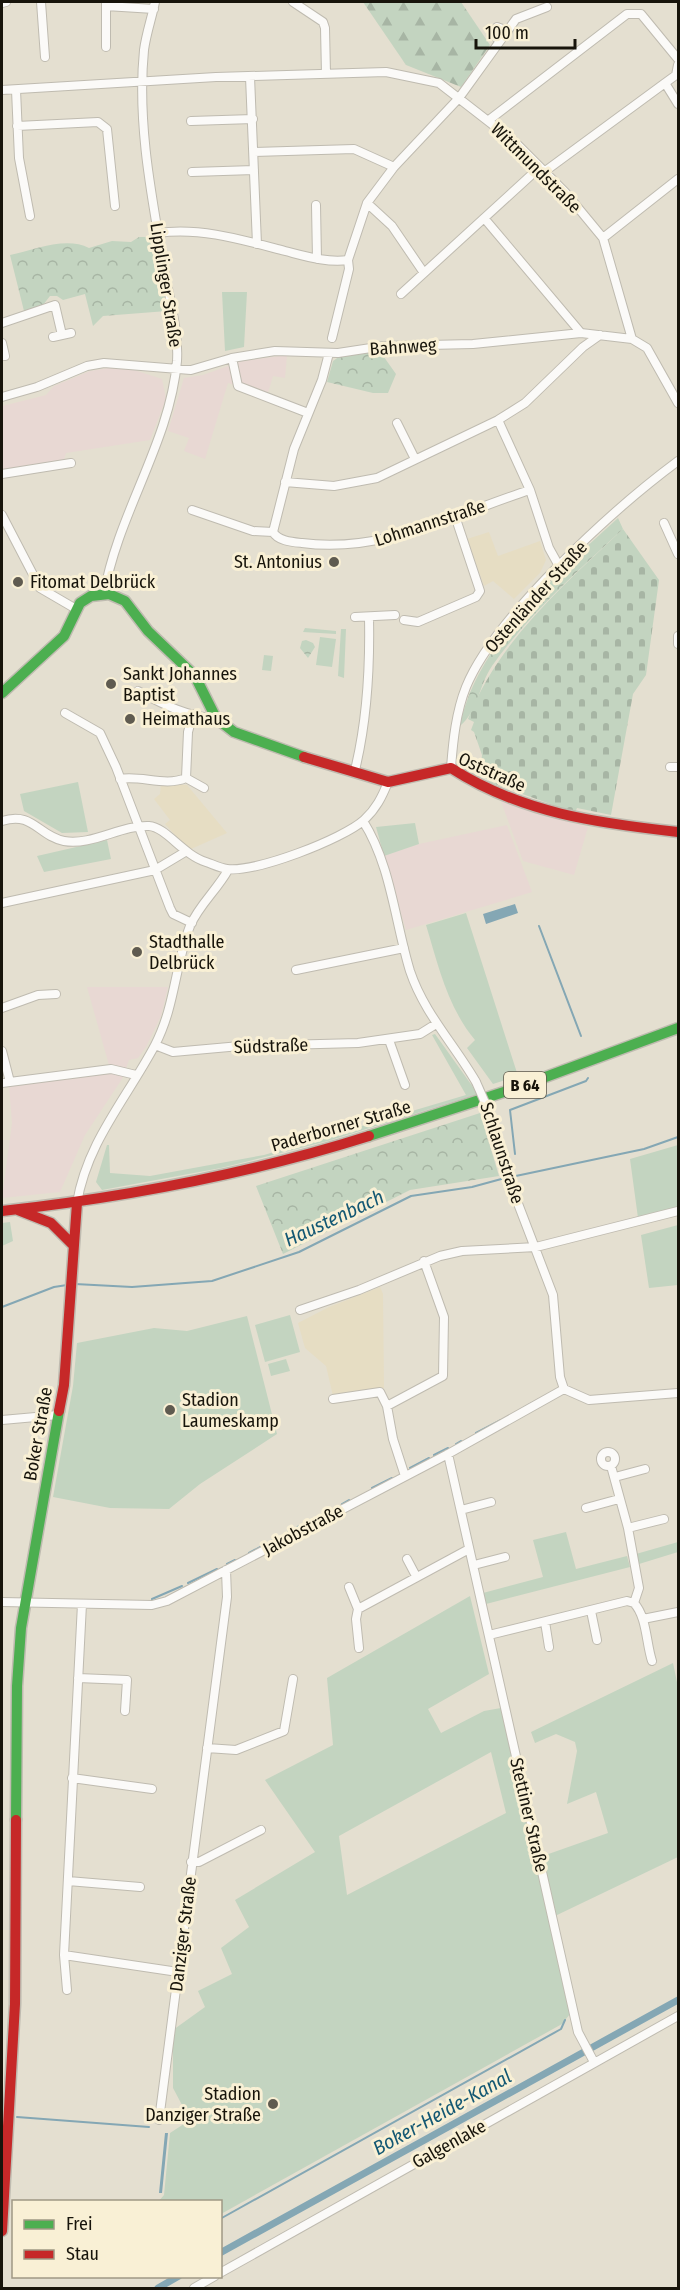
<svg xmlns="http://www.w3.org/2000/svg" width="680" height="2290" font-family="'Fira Sans Condensed',sans-serif">
<style>
.commercial{fill:#e8d8d3}
.built{fill:#e6ddc3}
.green{fill:#c3d4c0;fill-rule:evenodd}
.forest{fill:url(#forest-firs)}
.cemetery{fill:url(#cemetery-stones)}
.park{fill:url(#park-crowns)}
.water{fill:#84a7b4}
.lines{fill:none;stroke-linecap:round;stroke-linejoin:round}
.stream{stroke:#84a7b4;stroke-width:2}
.canal{stroke:#84a7b4;stroke-width:7}
.street-casing{stroke:#bfbbb0;stroke-width:10}
.fast-casing{stroke:#bfbbb0;stroke-width:13}
.jam-casing{stroke:#bfbbb0;stroke-width:13}
.street{stroke:#fbfaf8;stroke-width:8}
.fast{stroke:#4caf50;stroke-width:10}
.jam{stroke:#c62828;stroke-width:10}
.street-bridge-casing{stroke:#bfbbb0;stroke-width:10;stroke-linecap:butt}
.street-bridge{stroke:#fbfaf8;stroke-width:8}
.poi-dot{fill:#5f5b50;stroke:#f9f0d5;stroke-width:2}
.labels{text-anchor:middle;dominant-baseline:central;stroke-width:6;stroke-linejoin:round;paint-order:stroke}
.shield{fill:#f9f0d5;stroke:#5b5648;stroke-width:1.5}
.shield-label{font-size:16px;font-weight:bold;fill:#17140b}
.street-label{font-size:18px;fill:#17140b;stroke:#f9f0d5}
.poi-label{font-size:18px;fill:#17140b;stroke:#f9f0d5;text-anchor:start}
.water-label{font-size:20px;font-style:italic;fill:#145873;stroke:#f9f0d5}
</style>
<defs>
<pattern id="forest-firs" width="22" height="20" patternUnits="userSpaceOnUse" patternTransform="scale(1.5)"><rect width="22" height="20" fill="#c3d4c0"/><path d="M5 1l3.5 6h-7zM16 11l3.5 6h-7z" fill="#a7b5a4"/></pattern>
<pattern id="cemetery-stones" width="16" height="16" patternUnits="userSpaceOnUse" patternTransform="scale(1.5)"><rect width="16" height="16" fill="#c3d4c0"/><path d="M2 7V4a2 2 0 0 1 4 0v3zM10 15v-3a2 2 0 0 1 4 0v3z" fill="#a7b5a4"/></pattern>
<pattern id="park-crowns" width="20" height="18" patternUnits="userSpaceOnUse" patternTransform="scale(1.5)"><rect width="20" height="18" fill="#c3d4c0"/><path d="M2 6a3 3 0 1 1 6 0M12 15a3 3 0 1 1 6 0" fill="none" stroke="#a7b5a4"/></pattern>
</defs>
<rect width="100%" height="100%" fill="#e4dfd0"/>
<path class="commercial" d="M287 355 285 378 273 376 267 396 228 383 205 459 184 451 189 438 168 431 184 378 203 375 242 361Z
M108 368H128L162 379 166 399 150 440 66 453 63 463 2 471V406L46 395 54 386 90 371Z
M500 799 544 815 588 827 574 875 523 861Z
M507 825 532 892 406 930 384 856 419 844Z
M87 987H168L161 1016 146 1047 138 1058 129 1060 122 1079 85 1135 60 1192 2 1198 12 1123 9 1086 109 1072V1065Z"/>
<path class="built" d="M489 532 498 556 540 541 546 560 540 573 514 599 493 581 484 586 467 539Z
M161 784 187 785 227 833 191 849 184 845 165 824 170 820 154 799 160 794Z
M380 1287 383 1294 384 1388 333 1396 326 1366 305 1348 298 1323 329 1307Z"/>
<path class="green" d="M222 292H247L244 347 225 351Z
M305 628 336 631V634L303 632Z
M341 629H346L344 678 338 676Z
M320 637 336 639 332 667 316 665Z
M264 655 273 656 271 671 262 670Z
M78 782 88 832 62 833 24 811 20 794Z
M415 823 419 844 384 856 376 827Z
M107 840 111 859 44 872 37 856Z
M466 913 518 1076 493 1084 467 1048 475 1040C448 1008 438 965 426 925Z
M435 1034 478 1094 328 1141 221 1168 102 1190 96 1182 107 1145H109L110 1173 150 1176 264 1155 466 1095 432 1035Z
M678 1145V1207L638 1218 630 1159Z
M10 1222 13 1241 2 1246V1223Z
M678 1225V1285L649 1288 641 1235Z
M290 1315 300 1352 265 1362 255 1325Z
M247 1316 277 1434 200 1484 169 1509 110 1508 53 1497 73 1386 77 1343 154 1328 187 1331Z
M286 1359 290 1371 271 1376 268 1364Z
M566 1532 576 1569 627 1556 630 1567 486 1604 483 1593 543 1577 533 1540Z
M678 1542V1552L639 1564 636 1554Z
M470 1596 489 1674 428 1709 441 1733 484 1711 501 1708 570 2014 562 2024 221 2214 220 2202H158L164 2195 170 2133 190 2120 173 2088V2030L205 2007 198 1991 232 1974 221 1948 249 1927 235 1900 315 1852 265 1780 333 1745 327 1678ZM491 1752 506 1813 347 1895 339 1836Z
M673 1663 678 1687V1857L555 1916 540 1857 608 1833 596 1792 567 1804 577 1751 575 1742 556 1734 535 1743 531 1732Z"/>
<path class="forest" d="M363 2H461L490 45 461 87 406 65Z"/>
<path class="cemetery" d="M623 529 659 580 646 675 633 694 611 815 577 808 575 813 489 782 485 777 486 768 481 767 482 755 474 732 471 730 474 722 468 719C498 641 564 585 623 529Z"/>
<path class="park" d="M139 237H150L154 241 152 248 156 255 167 311 103 316 93 326 85 294 63 300 57 296H50L43 305 24 311 10 255C34 250 66 236 89 248L112 241 131 242Z
M379 350 396 374 388 393H373L327 382 333 361 340 356Z
M618 518 623 529C579 570 527 616 492 666 479 685 478 711 460 726 476 644 558 573 618 518Z
M306 640 313 643 315 647 308 658 300 648 302 641Z
M480 1113 499 1176 410 1190 283 1254 256 1186Z"/>
<path class="water" d="M515 904 518 913 486 924 483 914Z
M165 2133H168L162 2193H159Z"/>
<g class="lines">
<path class="stream" d="M539 926 581 1036
M515 1154 510 1110 586 1081 588 1078
M511 1177 644 1149 678 1137
M75 1284 132 1287 212 1281 299 1252 411 1196 472 1187 505 1178
M2 1307 54 1287 67 1285
M523 1408 539 1399
M476 1433 501 1420
M456 1444 461 1441
M434 1455 448 1448
M410 1468 429 1458
M372 1488 392 1478
M342 1504 349 1500
M313 1519 332 1509
M288 1532 305 1523
M249 1553 277 1538
M227 1564 235 1560
M188 1583 217 1569
M152 1599 182 1586
M17 2117 149 2127
M220 2219 561 2029 565 2020"/>
<path class="canal" d="M220 2253 678 2000
M158 2288 179 2276"/>
<defs>
<path id="street" d="M41 2 45 57
M293 2 323 22 325 28 326 74
M2 3 6 2
M106 6 154 9
M500 41 494 36 493 31 497 27 508 31
M106 47V3
M678 65 676 75 665 83 678 104
M250 77 257 244
M2 90 216 77 386 72 439 83 515 142 565 192 603 238 632 339
M16 90 19 158 30 216
M489 120 627 14H641L678 59
M191 121 253 119
M17 126 98 122 107 129 115 206
M254 152 354 149 394 167
M192 172 254 170
M544 172 665 83
M367 203 392 226 424 273
M316 205 317 259
M484 218 581 333
M158 233C201 227 243 240 285 251 305 256 327 263 348 260
M603 238 678 179
M401 294 540 167
M2 323 55 305 62 335
M53 337 71 333
M332 338 349 269 348 260 367 203 394 167 459 98 516 19 547 7
M2 343 5 356
M232 358 238 386 308 413
M2 397 37 387 87 366 104 363 191 370 232 358 275 351 338 353 384 346 473 344 581 333 632 339 647 348 678 403
M498 420 530 490 549 548 559 566
M397 423 415 459
M2 474 71 463
M285 482 334 486 377 478 498 420 525 403 583 347 600 335
M192 510 253 531 273 532C278 541 292 542 302 543 383 554 455 514 530 490
M2 515 40 588 76 609
M664 523 678 554
M273 532 294 449 322 380 329 353
M104 594C118 513 170 442 177 361 179 329 168 294 163 262 151 193 137 121 144 50 146 34 152 17 155 2
M355 617 395 615
M404 620 418 622 476 597 480 591 455 516
M678 644V636
M138 691C161 703 189 718 216 718
M65 713 100 733 116 767 170 908 173 914 192 923
M670 767H678
M451 768C453 741 456 712 466 687 495 616 616 507 678 461
M355 770C367 721 370 668 369 618
M186 778 188 732 193 714
M120 779C141 775 165 787 186 778L204 788
M2 821C33 811 38 836 64 841 92 846 121 825 149 826 166 827 183 855 206 862 212 864 220 868 227 869 255 873 343 839 364 820 376 809 382 797 388 782
M363 821C391 865 395 922 410 971 424 1013 454 1044 476 1082
M2 903 155 870 185 852
M296 970 404 948
M2 1008 38 995 56 994
M389 1040 405 1085
M155 1045 173 1052 240 1046 358 1043 420 1034 436 1024
M2 1051 10 1082
M2 1083 111 1069 136 1075
M491 1116 504 1167 553 1295 560 1377 564 1389 589 1400 678 1393
M77 1203C87 1142 127 1098 155 1045 175 1007 175 965 190 926 199 905 217 890 228 870
M300 1310 359 1290 440 1256 462 1251 536 1247 678 1211
M333 1399 380 1392 387 1406 393 1439 405 1476
M387 1406 443 1376 444 1317 424 1261
M2 1420 58 1415
M601 1459a7 7 0 1 1 14 0a7 7 0 1 1-14 0Z
M448 1454 578 2032 594 2062
M611 1466 628 1528 639 1588 634 1603
M615 1477 645 1469
M586 1508 619 1499
M461 1510 491 1502
M628 1528 664 1519
M407 1559 416 1576
M474 1565 505 1557
M349 1587 358 1609
M2 1602 152 1605 167 1601 448 1454 564 1389
M591 1611 597 1640
M643 1619 678 1612
M545 1622 549 1647
M489 1635 627 1601 634 1603C647 1617 646 1643 652 1661
M359 1648 356 1619 358 1609 469 1549
M78 1678 127 1680 125 1711
M207 1748 236 1750 284 1731 293 1679
M72 1778 152 1789
M191 1862H199L261 1830
M68 1881 140 1887
M64 1955 178 1972
M67 1990 64 1955 82 1604
M159 2120 227 1597 226 1570
M220 2273 678 2016
M194 2288 215 2276"/>
<path id="fast" d="M2 693 64 636 80 603 91 596 109 594 125 601 148 631 195 676 216 718 234 732 304 757
M369 1136 513 1089 678 1028
M16 1820 17 1686 21 1628 59 1411"/>
<path id="jam" d="M304 757 388 782 451 768C521 813 597 823 678 832
M18 1210 51 1223 72 1244
M2 1211C127 1197 249 1174 369 1136
M59 1411 64 1385 77 1203
M2 2231 15 2004 16 1820"/>
</defs>
<use href="#street" class="street-casing"/>
<use href="#fast" class="fast-casing"/>
<use href="#jam" class="jam-casing"/>
<use href="#street" class="street"/>
<use href="#fast" class="fast"/>
<use href="#jam" class="jam"/>
<defs>
<path id="street-bridge" d="M476 1082 491 1116"/>
</defs>
<use href="#street-bridge" class="street-bridge-casing"/>
<use href="#street-bridge" class="street-bridge"/>
</g>
<g class="poi-dot">
<circle cx="334" cy="562" r="6"/>
<circle cx="18" cy="582" r="6"/>
<circle cx="111" cy="684" r="6"/>
<circle cx="130" cy="719" r="6"/>
<circle cx="137" cy="952" r="6"/>
<circle cx="170" cy="1410" r="6"/>
<circle cx="273" cy="2104" r="6"/>
</g>
<g class="labels">
<rect class="shield" x="504" y="1072" width="42" height="26" rx="4.5"/>
<g class="shield-label">
<text x="525" y="1085">B 64</text>
</g>
<g class="street-label">
<text transform="translate(536 168) rotate(45)">Wittmundstraße</text>
<text transform="translate(166 285) rotate(81)">Lipplinger Straße</text>
<text transform="translate(403 347) rotate(-4)">Bahnweg</text>
<text transform="translate(430 523) rotate(-18)">Lohmannstraße</text>
<text transform="translate(536 597) rotate(-48)">Ostenländer Straße</text>
<text transform="translate(492 772) rotate(24)">Oststraße</text>
<text transform="translate(271 1046) rotate(-2)">Südstraße</text>
<text transform="translate(341 1126) rotate(-16)">Paderborner Straße</text>
<text transform="translate(502 1153) rotate(72)">Schlaunstraße</text>
<text transform="translate(38 1434) rotate(-80)">Boker Straße</text>
<text transform="translate(303 1530) rotate(-28)">Jakobstraße</text>
<text transform="translate(529 1815) rotate(77)">Stettiner Straße</text>
<text transform="translate(183 1934) rotate(-83)">Danziger Straße</text>
<text transform="translate(449 2144) rotate(-29)">Galgenlake</text>
</g>
<g class="poi-label">
<text x="322" y="562" text-anchor="end">St. Antonius</text>
<text x="30" y="582">Fitomat Delbrück</text>
<text x="123" y="674">Sankt Johannes<tspan x="123" dy="21">Baptist</tspan></text>
<text x="142" y="719">Heimathaus</text>
<text x="149" y="942">Stadthalle<tspan x="149" dy="21">Delbrück</tspan></text>
<text x="182" y="1400">Stadion<tspan x="182" dy="21">Laumeskamp</tspan></text>
<text x="261" y="2094" text-anchor="end">Stadion<tspan x="261" dy="21">Danziger Straße</tspan></text>
</g>
<g class="water-label">
<text transform="translate(334 1218) rotate(-25)">Haustenbach</text>
<text transform="translate(442 2112) rotate(-29)">Boker-Heide-Kanal</text>
</g>
</g>
<rect width="680" height="2290" fill="none" stroke="#17140b" stroke-width="6"/>
<rect x="12" y="2200" width="210" height="78" fill="#f9f0d5" stroke="#9f9884" stroke-width="1.5"/>
<rect x="24" y="2220" width="30" height="9" fill="#4caf50" stroke="#9f9884" stroke-width="1.5"/>
<text x="66" y="2230" font-size="18" fill="#17140b">Frei</text>
<rect x="24" y="2250" width="30" height="9" fill="#c62828" stroke="#9f9884" stroke-width="1.5"/>
<text x="66" y="2260" font-size="18" fill="#17140b">Stau</text>
<path d="M476 39v9h99v-9" fill="none" stroke="#17140b" stroke-width="3"/>
<text x="485" y="39" font-size="18" fill="#17140b" stroke="#f9f0d5" stroke-width="4.5" paint-order="stroke">100 m</text>
</svg>
